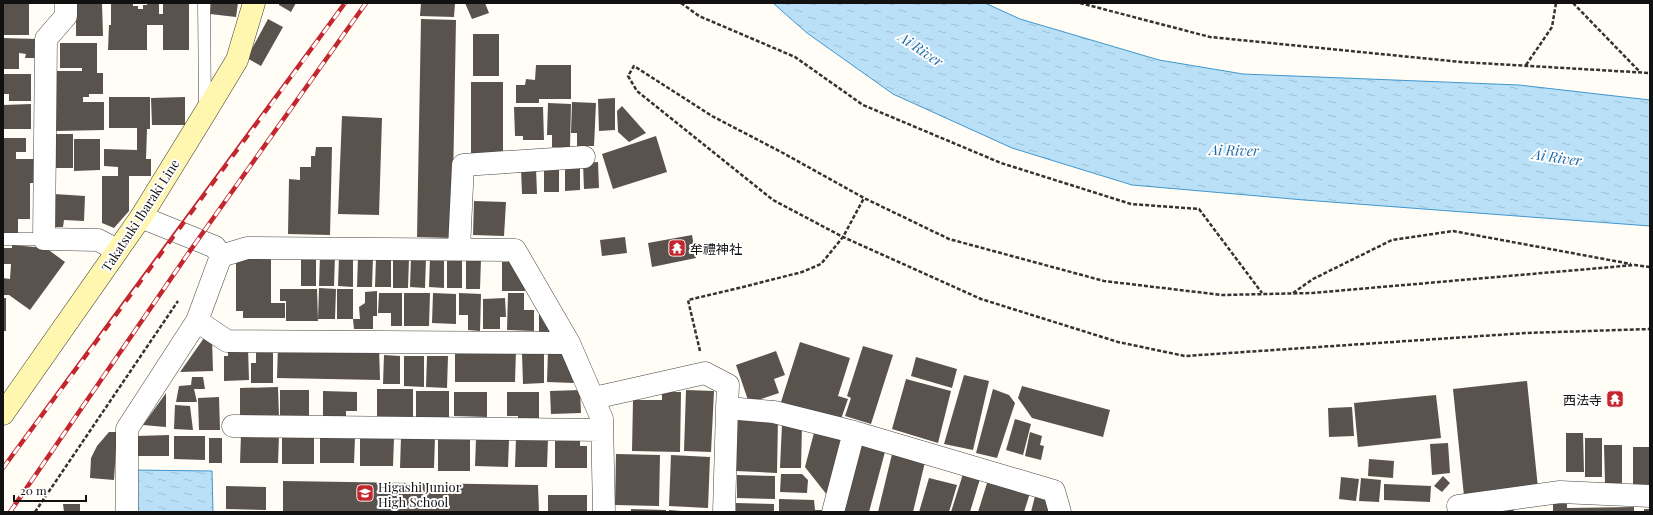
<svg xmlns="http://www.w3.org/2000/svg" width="1653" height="515" font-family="'Playfair Display','Noto Sans JP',serif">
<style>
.water{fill:url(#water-ripples);stroke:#3f96cf}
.building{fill:#5a524d}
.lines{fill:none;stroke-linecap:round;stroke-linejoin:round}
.service-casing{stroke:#444;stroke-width:13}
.minor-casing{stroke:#444;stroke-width:23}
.secondary-casing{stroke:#333;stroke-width:23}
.path{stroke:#333;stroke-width:2.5;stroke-dasharray:4 2;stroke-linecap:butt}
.service{stroke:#fff;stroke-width:12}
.minor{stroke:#fff;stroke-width:22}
.secondary{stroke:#fff6b0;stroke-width:22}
.rail-casing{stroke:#c4262e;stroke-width:4.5}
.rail{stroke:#fff;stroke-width:3;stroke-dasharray:9;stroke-linecap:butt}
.labels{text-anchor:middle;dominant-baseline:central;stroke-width:4;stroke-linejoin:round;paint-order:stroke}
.street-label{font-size:13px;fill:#111;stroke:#fff}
.poi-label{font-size:13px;fill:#111;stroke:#fff;text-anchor:start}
.water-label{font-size:14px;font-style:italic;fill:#1768a6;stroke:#fff}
</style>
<defs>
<pattern id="water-ripples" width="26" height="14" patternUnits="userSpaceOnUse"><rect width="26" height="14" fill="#b9e0f7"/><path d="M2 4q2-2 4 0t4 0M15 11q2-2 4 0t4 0" fill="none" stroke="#9ebfd3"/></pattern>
</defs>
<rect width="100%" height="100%" fill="#fffdf5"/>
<path class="water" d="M773 3H985L1020 19 1159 60 1243 74 1519 85 1650 100V226L1304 200 1132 185 1012 148 893 94 807 33Z
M132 470 212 471 213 512H132Z"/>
<path class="building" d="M3 3H29V35H3Z
M76 3H102L103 36H76Z
M111 3H133V6H138V9H143V5H147V3H159V14H163V4H189V50H163V25H147V50H108L109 25H111Z
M211 3H238L236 17 210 14Z
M279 3H296L291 12 279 5Z
M421 3H455L454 17 420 16Z
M465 3H485L489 13 472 19Z
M268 19 283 27 261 66 247 58Z
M421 19 456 20 452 238 417 237Z
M473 34H499V76H473Z
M3 38 37 39V58H25L26 54 19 53V69H3Z
M60 43H97V73H103V94H89V97H83V102H104V130L56 131V71H82V68H60Z
M536 65H571V99H539V103H516V85H525L526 79 535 80Z
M3 74H31V101H9V94H3Z
M471 82H503V155H471Z
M109 97H150V129H147L146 159H151V176H129V211L114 228 102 223V176H118V167L104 166V149L137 150V128H109Z
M185 97V125H152L151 98Z
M615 98V130L599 131 598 99Z
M572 102 596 103 594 146H577V133H571Z
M548 103 571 104 570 147H552V135H547Z
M31 104V129H3V105Z
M622 106 646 133 629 142 618 132 617 111Z
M514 107H543L544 140H523V136H515Z
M342 116 382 118 379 215 338 214Z
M54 134H73V168H54Z
M656 136 667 172 613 189 602 154Z
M3 138H26V152H16V159H34V183H30V219H18V235H3Z
M74 139H100V170L74 171Z
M316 147H332L330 235 288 234 289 179 300 180V167H311V156H315Z
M598 162 599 188 584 189 583 163Z
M580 164V190L565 191V165Z
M559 165V192H544V166Z
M521 168H536L537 194H522Z
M54 194 85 196 84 221 64 220 63 227H53Z
M474 201 506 202 504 236 473 235Z
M692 235 696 258 652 267 648 243Z
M625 237 627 253 602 256 600 240Z
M12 245 46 248 65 262 30 310 9 295H3V278L10 279 11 264H3V248H12Z
M236 253H271V303H285V318H243V311H236Z
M301 256H316V286H301Z
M320 256H335L334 286H319Z
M339 256H353V287L338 286Z
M358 257H373L372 287H357Z
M376 257H391V287H375Z
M411 257 426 258 425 288 410 287Z
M430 257 444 258V288L429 287Z
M393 258H409L408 288H393Z
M447 258H462V288H447Z
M466 259H481L480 289H466Z
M502 262H513L525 280V291H502Z
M319 288 336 289 335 319H318Z
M280 289H317L318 321H286V301H280Z
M337 289H353V319H337Z
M377 291V316H373V329H354L353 319H360L359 307 365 303V292Z
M379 293H402V326H391V313H378Z
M404 293H430L429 326H404Z
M433 293 456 294V324L432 323Z
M459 293 481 294 480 331 468 330V315H459Z
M508 293H524V310H534V331L507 330Z
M3 298H6V331H3Z
M505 298 506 317H500V329H483V299Z
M539 309 555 333H539Z
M204 338H212L213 371 180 372Z
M800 342 850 358 838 396 848 399 840 422 781 402Z
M278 346 379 347 380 380 277 378Z
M863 346 893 355 871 424 845 416 851 398 847 396Z
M248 347 249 380 224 381V356H228V352Z
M256 348H273V383H251V363H256Z
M455 349 516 350 515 382H455Z
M548 350 563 351 574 383 547 382Z
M776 351 785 375 774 379 779 393 749 403 736 365Z
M544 353V383L523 384 522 354Z
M384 355 400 356V384H383Z
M404 356H424V387L404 386Z
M427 356H448L447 388 426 387Z
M916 357 957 369 952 388 911 376Z
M964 375 989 381 973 450 944 444Z
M192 377H203L205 389H194L197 402H176L179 386 191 385Z
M906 379 951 391 938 443 892 429Z
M1527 381 1538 488 1464 496 1453 389Z
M1022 386 1110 410 1103 437 1032 418 1018 398Z
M278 387 279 417H240V388Z
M377 389H413V418H377Z
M993 389 1009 395 1015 403 997 458 976 453Z
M280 390H309V416H280Z
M580 390 581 413 551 414 550 391Z
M686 390 714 391 711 452 684 451Z
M323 391 357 392V411H346V422H337L338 416H323Z
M416 391H449V418H416Z
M454 392H487V417L454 416Z
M507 392H539V420H518V416H507Z
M662 392H681L680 452 632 451 633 400H662Z
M166 393V427L143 425Z
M1436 395 1441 438 1358 447 1354 403Z
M219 397 220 430H199L198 398Z
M175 405 190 406 193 430 174 429Z
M1352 407 1354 436 1329 437 1328 408Z
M737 417 778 418 777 473 736 471Z
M1015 419 1031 424 1023 455 1006 450Z
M782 424 802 425 801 468H780Z
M815 429 848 438 831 500 805 467Z
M109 432H117L114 480 90 478 91 458 97 446Z
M1030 432 1042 436 1040 445 1044 446 1041 460 1025 456Z
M1566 433H1583L1584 472H1566Z
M241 434 279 435 278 463H240Z
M169 435V456H137V436Z
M282 435H314V464H282Z
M174 436H205V460L174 459Z
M320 436 355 437 354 463H320Z
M401 437H435L434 468H400Z
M438 437H470V471H438Z
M209 438H222V463H209Z
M360 438H394L393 466H360Z
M516 438 548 439 547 467H515Z
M555 438H580V446H587V468H555Z
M1585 438H1602V477H1585Z
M476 439 509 440 508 467 475 466Z
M858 440 886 448 869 512H848L839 510Z
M1448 443 1450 473 1432 475 1430 444Z
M1604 445H1622V483H1605Z
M1633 447H1650V490H1633Z
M893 450 926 458 913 512H878Z
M616 454 660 455 659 506 615 505Z
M671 455 710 457 708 508 669 506Z
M1369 459 1394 461 1393 478 1368 476Z
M781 474H802L808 480 807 493 780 492Z
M963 474 980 479 970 512H951Z
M737 475 775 476V499L737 498Z
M1443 476 1450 483 1442 492 1434 486Z
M1341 477 1359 479 1356 501 1339 499Z
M929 478 957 485 949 512H919Z
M1361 478 1381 480 1379 502 1359 501Z
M988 480 1030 493 1024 512H978Z
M283 481 538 485 539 512H283Z
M1384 484 1431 486 1430 502 1384 500Z
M226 486 266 487V510L226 509Z
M1036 492 1048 495 1054 512H1031Z
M548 495H587V512H548Z
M779 499 814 500 815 510H825V512H779Z
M1553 501H1567V508L1634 507V512H1553Z
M736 503 774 504V512H736Z
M63 504H80V512H64Z
M1513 508 1514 512H1484Z
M631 509 666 510V512H631Z
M1644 509H1650V512H1644Z
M669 510 681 511V512H669Z"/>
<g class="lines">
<defs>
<path id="service" d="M204 3 205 108
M3 239H44"/>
<path id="minor" d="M66 3V16L46 39 44 239 98 240 117 250
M141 217 215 247 221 256
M459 249 463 165 584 157
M197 321 227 341 569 343
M594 398 705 373 728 385 727 408 774 412 854 432 1054 491 1060 512
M233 426 602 430
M127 512V429L197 321 221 256 247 248 515 250 569 343 602 419 604 512
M724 512 727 408
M833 512 854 432
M1459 512 1458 506 1560 492 1650 496"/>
<path id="secondary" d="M3 414 141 217 205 113 237 60 254 3"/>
</defs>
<use href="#service" class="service-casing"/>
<use href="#minor" class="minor-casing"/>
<use href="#secondary" class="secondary-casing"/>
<path class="path" d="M681 3 699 16 795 57 863 105 1001 163 1131 204 1199 209 1262 293
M1080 3 1210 37 1461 62 1650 73
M1573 3 1640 72
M1526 65 1552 27 1556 3
M1650 267 1635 265 1312 293 1222 295 1104 281 949 239 864 198 783 153 712 116 634 66 628 76 637 91 773 200 843 237 981 299 1118 342 1185 356 1526 333 1650 329
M1293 293 1313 279 1392 240 1453 231 1631 264
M700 351 688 300 743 287 802 272 821 264 843 237 864 198
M35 512 178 301"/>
<use href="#service" class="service"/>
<use href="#minor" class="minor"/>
<use href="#secondary" class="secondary"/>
<defs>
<path id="rail" d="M3 468C118 314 232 159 345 3
M10 512 192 248 366 3"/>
</defs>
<use href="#rail" class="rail-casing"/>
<use href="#rail" class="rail"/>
</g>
<defs>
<symbol id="temple-square" viewBox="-11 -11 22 22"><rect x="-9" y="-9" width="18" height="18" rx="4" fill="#c4262e" stroke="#fff"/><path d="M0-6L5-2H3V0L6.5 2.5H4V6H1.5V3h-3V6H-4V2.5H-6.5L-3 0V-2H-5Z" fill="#fff"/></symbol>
<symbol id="school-square" viewBox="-11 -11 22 22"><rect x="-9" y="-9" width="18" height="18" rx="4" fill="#c4262e" stroke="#fff"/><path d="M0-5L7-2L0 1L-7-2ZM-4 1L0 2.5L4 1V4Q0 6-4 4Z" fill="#fff"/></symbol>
</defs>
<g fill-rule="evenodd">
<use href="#temple-square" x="667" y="238" width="20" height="20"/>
<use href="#temple-square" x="1605" y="389" width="20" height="20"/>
<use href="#school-square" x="355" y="483" width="20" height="20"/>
</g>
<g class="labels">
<g class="street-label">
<text transform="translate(140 215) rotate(-57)">Takatsuki Ibaraki Line</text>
</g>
<g class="poi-label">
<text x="690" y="248">牟禮神社</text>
<text x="1602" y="399" text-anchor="end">西法寺</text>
<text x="378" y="486">Higashi Junior<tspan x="378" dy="15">High School</tspan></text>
</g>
<g class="water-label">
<text transform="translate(921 49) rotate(34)">Ai River</text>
<text transform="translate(1234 150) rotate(1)">Ai River</text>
<text transform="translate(1557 157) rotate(8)">Ai River</text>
</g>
</g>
<rect width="1653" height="515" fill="none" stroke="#111111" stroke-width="8"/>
<path d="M14 495v6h72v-6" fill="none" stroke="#111111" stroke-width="2"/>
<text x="20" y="495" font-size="12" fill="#111111" stroke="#ffffff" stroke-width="3" paint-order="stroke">20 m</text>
</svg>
